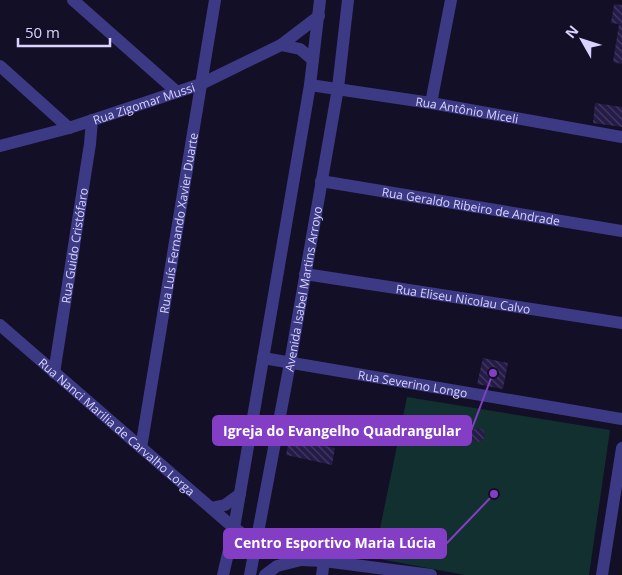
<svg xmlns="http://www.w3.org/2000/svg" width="622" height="575" font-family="'Open Sans',sans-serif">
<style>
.green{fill:#12302f}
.building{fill:url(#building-back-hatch)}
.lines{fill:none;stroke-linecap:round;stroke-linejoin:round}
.minor{stroke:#3d3a85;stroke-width:12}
.labels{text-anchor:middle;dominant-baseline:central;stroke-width:5;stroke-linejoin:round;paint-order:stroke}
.street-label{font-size:12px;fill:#d9d4ff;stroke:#130f26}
.leader{fill:none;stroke:#843dc5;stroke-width:2}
.callout-dot{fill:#843dc5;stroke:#130f26;stroke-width:2}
.callout{fill:#843dc5;stroke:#843dc5;stroke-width:2}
.callout-label{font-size:14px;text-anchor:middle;font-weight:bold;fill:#fff}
</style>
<defs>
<pattern id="building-back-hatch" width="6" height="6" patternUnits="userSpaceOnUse" patternTransform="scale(1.25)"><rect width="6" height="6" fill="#241b47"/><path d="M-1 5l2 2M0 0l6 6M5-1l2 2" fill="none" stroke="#433b63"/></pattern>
</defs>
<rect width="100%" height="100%" fill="#130f26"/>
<path class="green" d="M407 397 610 430 589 575H465L374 558Z"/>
<path class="building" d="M614 4 622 5V64L613 62 619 24 611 23Z
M595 103 622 107V127L593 123Z
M483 358 508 363 503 389 477 384Z
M471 435a7 7 0 1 1 14 0a7 7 0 1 1-14 0Z
M289 439 335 448 332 465 286 455Z"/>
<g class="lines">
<g class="minor">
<path d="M73 0 177 92"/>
<path d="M281 45 300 49 313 60"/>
<path d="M0 66 69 128"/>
<path id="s1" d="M310 85 431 103 622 137"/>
<path d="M431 103 451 0"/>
<path id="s2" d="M0 146 69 128 201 84 281 45 319 16"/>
<path id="s3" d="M321 181 622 231"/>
<path id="s4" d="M305 274 622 323"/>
<path id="s5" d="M0 325 234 528 257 544 301 560 324 561 431 575"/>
<path id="s6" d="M263 358 622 419"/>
<path id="s7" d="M54 373 90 144 92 120"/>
<path id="s8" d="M141 448 215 0"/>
<path d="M211 508 225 505 240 494"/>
<path d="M223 575 234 528 310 85 320 0"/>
<path id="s9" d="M250 575 290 363 338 88 348 0"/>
<path d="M265 575 277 566 301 560"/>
<path d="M322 575 324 561"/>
<path d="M602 575 622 448"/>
</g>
</g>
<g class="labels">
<g class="street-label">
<text stroke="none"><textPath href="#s2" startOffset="150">Rua Zigomar Mussi</textPath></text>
<text stroke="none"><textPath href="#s1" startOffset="159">Rua Antônio Miceli</textPath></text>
<text stroke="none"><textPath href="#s3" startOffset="152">Rua Geraldo Ribeiro de Andrade</textPath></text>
<text stroke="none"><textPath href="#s8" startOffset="228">Rua Luís Fernando Xavier Duarte</textPath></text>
<text stroke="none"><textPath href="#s7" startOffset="129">Rua Guido Cristófaro</textPath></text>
<text stroke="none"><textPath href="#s9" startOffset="291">Avenida Isabel Martins Arroyo</textPath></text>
<text stroke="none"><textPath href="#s4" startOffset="160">Rua Eliseu Nicolau Calvo</textPath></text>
<text stroke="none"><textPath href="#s6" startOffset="152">Rua Severino Longo</textPath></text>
<text stroke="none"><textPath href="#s5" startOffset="155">Rua Nanci Marilia de Carvalho Lorga</textPath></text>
</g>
</g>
<path class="leader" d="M493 373L471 431M494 494L446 544"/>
<g class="callout-dot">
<circle cx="493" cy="373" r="5"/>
<circle cx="494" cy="494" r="5"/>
</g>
<g class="callout">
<rect x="213" y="416" width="258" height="29" rx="5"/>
<rect x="224" y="529" width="222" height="29" rx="5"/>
</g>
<g class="callout-label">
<text x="342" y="436">Igreja do Evangelho Quadrangular</text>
<text x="335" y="548">Centro Esportivo Maria Lúcia</text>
</g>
<g transform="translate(582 40) rotate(309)" stroke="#130f26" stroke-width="4" paint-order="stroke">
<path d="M0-4L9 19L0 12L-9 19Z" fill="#d9d4ff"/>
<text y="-8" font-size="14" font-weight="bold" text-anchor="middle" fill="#d9d4ff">N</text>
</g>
<path d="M18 38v8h92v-8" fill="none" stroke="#d9d4ff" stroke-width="2.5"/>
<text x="25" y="38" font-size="15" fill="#d9d4ff" stroke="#130f26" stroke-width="4" paint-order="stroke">50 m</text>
</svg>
